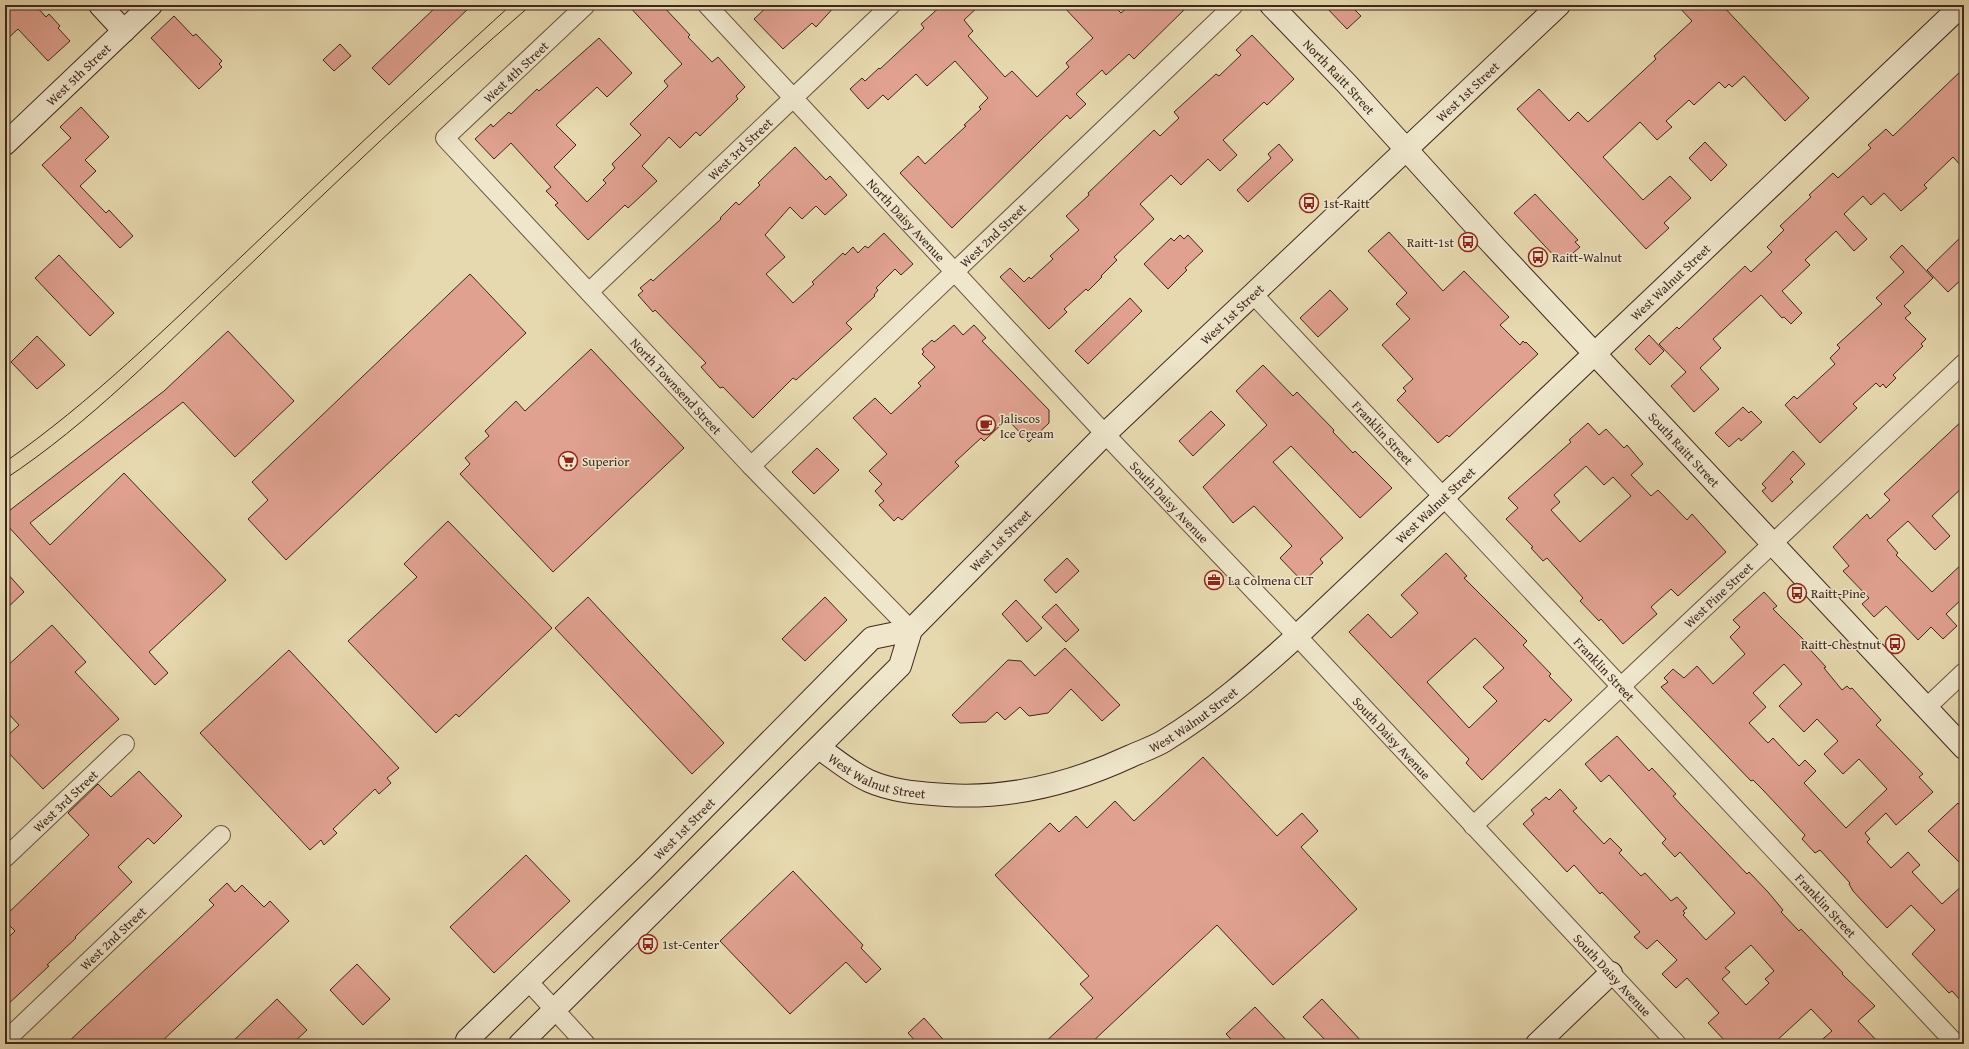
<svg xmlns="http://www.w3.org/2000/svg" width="1969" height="1049" font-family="'Gentium Book Plus',serif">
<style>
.building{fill:#e0a190;stroke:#3f271e;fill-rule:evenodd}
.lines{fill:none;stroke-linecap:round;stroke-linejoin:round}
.street-casing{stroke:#695442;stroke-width:20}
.secondary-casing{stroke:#3f271e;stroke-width:24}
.street{stroke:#efe6cb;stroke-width:18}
.secondary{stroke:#efe6cb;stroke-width:22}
.tram{stroke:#3f271e;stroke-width:1}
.labels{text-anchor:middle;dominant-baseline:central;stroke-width:3;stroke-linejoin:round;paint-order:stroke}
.street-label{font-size:13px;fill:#3f271e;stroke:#efe6cb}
.poi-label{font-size:13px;fill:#3f271e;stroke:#efe6cb;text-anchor:start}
</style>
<rect width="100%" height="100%" fill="#e7d9af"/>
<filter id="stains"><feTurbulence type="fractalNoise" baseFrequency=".005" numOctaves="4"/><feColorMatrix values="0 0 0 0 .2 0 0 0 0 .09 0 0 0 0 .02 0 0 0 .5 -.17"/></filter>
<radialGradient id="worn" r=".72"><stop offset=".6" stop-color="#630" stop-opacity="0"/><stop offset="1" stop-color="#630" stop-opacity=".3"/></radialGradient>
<path class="building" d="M5 5H35L46 17 49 14 60 26 58 28 70 41 48 61 18 29 5 41Z
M438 5H472L389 85 372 68Z
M628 5H662L690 35 688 37 712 62 718 57 745 87 736 96 738 99 700 136 696 132 680 148 669 137 642 166 657 181 628 208 625 205 588 240 555 205 558 203 546 191 551 187 511 143 494 159 475 139 491 124 493 127 509 112 511 114 537 89 539 91 599 38 632 73 607 97 597 87 556 125 576 145 554 167 587 202 606 183 603 180 615 168 612 164 641 135 630 124 668 86 664 81 682 64Z
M769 5H836L816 27 812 23 783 49 754 19Z
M942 5H980L964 20 973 31 968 36 1005 77 1012 71 1037 97 1069 67 1066 63 1093 38 1062 5H1113L1121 13 1130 5H1189L1134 59 1129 54 1106 75 1102 70 1076 94 1086 104 1070 119 1067 115 1040 141 952 228 900 173 918 156 925 164 966 126 964 125 981 109 979 107 988 98 955 61 927 86 916 74 888 100 883 95 868 109 850 89 862 78 865 81 879 68 880 69 924 28 921 24Z
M1324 5H1350L1361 16 1347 29Z
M1677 5H1722L1809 98 1785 121 1744 76 1732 87 1729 84 1725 88 1719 82 1694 105 1689 100 1666 121 1672 127 1657 140 1640 122 1603 157 1643 200 1670 176 1691 198 1664 223 1669 228 1646 249 1517 109 1539 89 1569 121 1578 112 1588 122 1656 59 1654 56 1692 21Z
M174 16 193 36 196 34 222 61 219 64 222 67 199 89 151 38Z
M1252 35 1294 79 1267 105 1264 102 1223 140 1237 155 1220 171 1208 159 1181 185 1171 175 1140 204 1154 219 1114 257 1117 260 1101 276 1102 277 1088 291 1086 289 1064 309 1067 312 1049 329 1000 277 1010 268 1024 282 1029 277 1031 279 1053 259 1050 256 1079 230 1066 216 1089 195 1088 193 1154 130 1160 136 1179 118 1174 112 1216 74 1219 76 1241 55 1236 50Z
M340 44 351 56 334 71 323 60Z
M1964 68V169L1953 157 1924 185 1927 188 1901 211 1884 193 1871 205 1863 196 1844 214 1867 239 1854 251 1836 231 1805 260 1810 265 1782 291 1802 313 1791 324 1784 317 1782 318 1761 295 1713 339 1721 348 1700 368 1719 389 1694 412 1671 386 1686 372 1659 344 1677 327 1679 329 1745 266 1751 272 1772 252 1767 247 1784 230 1780 226 1811 197 1809 195 1833 173 1838 178 1871 148 1868 145 1886 129 1893 136Z
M81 107 109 137 85 160 96 171 80 186 106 213 109 210 133 236 120 248 42 165 71 138 60 127Z
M1705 142 1727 165 1711 181 1689 158Z
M1279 144 1293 160 1248 202 1237 190 1271 158 1268 154Z
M795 147 826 180 830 176 847 195 825 215 816 206 802 219 790 207 765 235 785 257 766 274 793 303 814 284 812 282 843 253 845 255 853 247 858 253 865 246 868 248 884 233 913 264 901 275 895 269 876 288 878 290 874 295 875 296 846 323 852 329 796 380 793 378 753 418 723 387 720 388 701 367 706 363 655 310 653 312 638 295 643 291 640 288 651 279 653 281 721 219 720 218 736 202 739 205 760 185 758 183Z
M1535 194 1578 240 1575 242 1580 247 1564 261 1560 257 1557 259 1514 213Z
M1389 232 1443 291 1464 271 1509 317 1500 325 1520 345 1523 341 1525 343 1526 342 1538 354 1449 437 1447 435 1438 443 1397 400 1406 391 1403 388 1413 379 1382 345 1410 319 1396 304 1407 293 1368 251Z
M1964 234V277L1948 292 1927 270Z
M1180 235 1184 239 1188 235 1203 251 1185 268 1187 270 1168 289 1144 264 1171 238 1174 241Z
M1902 245 1933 278 1904 306 1911 313 1905 318 1926 339 1921 344 1923 346 1893 375 1896 378 1886 388 1883 384 1880 387 1876 383 1853 404 1857 408 1820 443 1785 405 1794 396 1797 399 1835 364 1830 358 1840 348 1837 345 1882 304 1876 298 1904 272 1890 257Z
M59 255 114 313 90 336 35 278Z
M470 274 526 333 286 560 248 519 268 500 252 482Z
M1330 290 1348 309 1318 337 1300 318Z
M1130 298 1142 311 1088 364 1075 351Z
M954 325 963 335 974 325 986 338 982 341 1049 410V423L1029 442 1007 419 984 441 981 438 955 462 959 466 902 520 898 517 894 521 879 505 884 501 875 491 882 484 869 471 887 454 853 418 875 398 891 414 921 386 918 383 935 367 922 354 924 352 922 349 932 340 934 342 938 339Z
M228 331 294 401 235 457 183 402 30 523 50 545 124 473 226 580 149 652 168 673 155 685 5 523V514L164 391Z
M1649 335 1664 351 1650 365 1635 349Z
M37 336 65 365 37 389 11 362Z
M591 349 684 448 553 572 460 474 470 464 465 458 489 436 485 431 516 401 525 411Z
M1263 365 1293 396 1297 392 1334 430 1333 432 1353 453 1355 451 1392 488 1360 518 1291 446 1273 462 1343 538 1320 559 1323 563 1303 582 1280 558 1292 546 1254 506 1233 523 1203 487 1267 425 1236 391Z
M1743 407 1749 413 1751 411 1762 422 1741 441 1739 438 1729 447 1715 433Z
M1211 411 1225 425 1193 456 1179 441Z
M1964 419V486L1932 516 1950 536 1935 550 1908 521 1887 540 1898 553 1896 555 1932 592 1964 562V597L1946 614 1957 626 1943 639 1931 627 1918 640 1886 606 1874 617 1862 604 1869 598 1843 571 1849 566 1833 547 1867 514 1870 519 1890 500 1884 494Z
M1588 423 1599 435 1606 429 1624 448 1627 445 1643 464 1631 475 1651 496 1658 490 1687 520 1692 514 1726 552 1678 596 1671 589 1651 607 1657 614 1623 644 1601 619 1599 621 1580 601 1583 598 1547 558 1543 561 1531 548 1533 547 1506 519 1518 508 1508 498 1571 442 1569 440ZM1586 466 1604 485 1613 477 1631 496 1580 542 1551 510 1560 502 1554 495Z
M817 448 839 470 814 494 792 472Z
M1793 451 1805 464 1790 479 1793 482 1772 502 1762 491 1766 488 1762 484Z
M448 521 552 628 459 717 456 714 436 733 348 641 417 577 404 564Z
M1446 553 1467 576 1464 578 1527 641 1523 645 1551 674 1549 676 1572 700 1549 722 1545 719 1482 780 1466 763 1469 759 1349 632 1368 614 1391 638 1418 613 1401 595ZM1475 638 1504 668 1483 687 1497 701 1469 728 1427 682Z
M1067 558 1079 571 1056 593 1044 580Z
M5 571 24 592 5 610Z
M1764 592 1777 606 1773 609 1807 643 1805 644 1826 667 1824 668 1842 690 1847 686 1850 689 1852 688 1881 720 1876 725 1923 774 1919 777 1933 792 1896 825 1886 813 1865 833 1870 839 1867 842 1891 868 1908 852 1920 865 1912 872 1942 904 1964 884V1004L1952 991 1949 993 1912 954 1935 930 1911 905 1887 928 1853 891 1849 884 1850 883 1820 850 1815 853 1802 839 1805 835 1763 790 1753 780 1751 781 1661 687 1668 682 1664 678 1673 669 1684 678 1697 666 1713 684 1745 654 1730 637 1740 627 1733 620ZM1784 664 1802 684 1779 706 1804 732 1817 719 1838 741 1824 754 1843 774 1859 759 1887 789 1846 828 1804 783 1816 771 1805 760 1799 766 1773 738 1768 743 1749 723 1766 707 1753 693Z
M588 597 724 743 692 774 555 628Z
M825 597 847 620 805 661 782 639Z
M1016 600 1042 628 1027 642 1002 614Z
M1056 604 1079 630 1066 642 1042 617Z
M52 625 86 662 75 672 119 719 43 789 5 749V738L19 725 5 710V668Z
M1065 648 1120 705 1102 721 1071 689 1048 713 1029 716 1020 707 1005 720 997 712 986 722 960 723 952 715 1008 660 1021 661 1035 676Z
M289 650 399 768 387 778 391 783 379 794 375 789 333 829 337 833 324 845 321 840 310 850 200 733Z
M1617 736 1649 771 1652 768 1676 794 1673 796 1681 805 1747 874 1749 872 1768 892 1783 910 1781 912 1799 931 1801 929 1843 973 1842 974 1875 1006 1858 1021 1880 1044H1817L1832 1031 1811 1009 1773 1044H1728L1708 1023 1719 1013 1687 978 1676 988 1662 974 1677 960 1657 940 1647 949 1634 937 1640 932 1602 892 1600 894 1574 865 1567 872 1523 824 1534 814 1531 810 1546 797 1549 800 1560 789 1577 808 1573 811 1604 844 1610 838 1622 850 1619 853 1641 876 1645 873 1671 901 1677 897 1687 908 1683 911 1685 913 1683 915 1706 940 1735 913 1680 852 1675 857 1662 843 1666 839 1609 775 1601 782 1585 764ZM1751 945 1774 971 1765 979 1769 983 1746 1005 1722 979 1730 972 1725 968Z
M1203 757 1277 836 1302 813 1318 831 1301 847 1357 909 1273 985 1217 925 1090 1044H1043L1093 998 1080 984 1089 976 995 875 1050 823 1059 832 1076 816 1087 828 1115 801 1134 821Z
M139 771 182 816 154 844 148 838 118 867 132 882 75 937 76 938 47 965 49 966 5 1007V941L15 931 5 921V916L89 835 68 813 98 784 111 797Z
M1958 803 1964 810V867L1928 831Z
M526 855 570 901 494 973 450 927Z
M793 871 863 945 861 948 881 969 866 983 846 962 790 1014 720 941Z
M227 883 235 892 242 885 264 907 270 901 289 921 159 1044H66L214 905 209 900Z
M357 964 390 999 363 1025 330 990Z
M277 999 307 1030 292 1044H230Z
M1322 999 1364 1044H1329L1303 1017Z
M1255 1007 1290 1044H1236L1226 1034Z
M924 1018 947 1044H918L908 1033Z"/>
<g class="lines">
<defs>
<g id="street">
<path id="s1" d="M586 5 445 138 751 466 911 630"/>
<path id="s2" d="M707 5 1105 434 1297 636 1677 1044"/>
<path id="s3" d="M589 292 891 5"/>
<path id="s4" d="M1253 294 1956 1044"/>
<path id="s5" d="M751 466 1234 5"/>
<path d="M1926 708 1964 672"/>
<path id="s6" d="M1473 826 1964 363"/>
<path id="s7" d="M5 858 125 744"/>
<path d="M528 981 586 1044"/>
<path id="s8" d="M5 1041 221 835"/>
</g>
<g id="secondary">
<path d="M100 5 124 31"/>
<path id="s9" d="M1271 5 1347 84 1491 243 1964 748"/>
<path id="s10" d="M5 144 151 5"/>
<path id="s11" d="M819 748C835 759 851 773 869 781 894 792 920 793 946 795 1010 799 1073 783 1131 756 1142 751 1154 747 1164 741 1213 711 1255 674 1297 636L1962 5"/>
<path id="s12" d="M466 1044 467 1040 646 867 872 638 911 630"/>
<path id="s13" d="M520 1044 900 666 911 630 1105 434 1559 5"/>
<path d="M1537 1044 1611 973"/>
</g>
</defs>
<use href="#street" class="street-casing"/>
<use href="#secondary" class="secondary-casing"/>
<use href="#street" class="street"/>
<use href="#secondary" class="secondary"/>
<path class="tram" d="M5 462C90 403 168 326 243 255 331 171 420 87 511 5
M5 479C90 423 162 348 236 278 333 185 429 93 531 5"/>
</g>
<defs>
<symbol id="bus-ring" viewBox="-11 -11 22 22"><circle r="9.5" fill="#efe6cb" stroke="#8f2418" stroke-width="1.5"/><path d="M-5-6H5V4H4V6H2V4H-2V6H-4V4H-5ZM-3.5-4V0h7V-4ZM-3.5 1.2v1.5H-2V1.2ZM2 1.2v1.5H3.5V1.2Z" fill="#8f2418"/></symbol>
<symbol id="cafe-ring" viewBox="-11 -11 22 22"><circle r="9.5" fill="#efe6cb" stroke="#8f2418" stroke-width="1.5"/><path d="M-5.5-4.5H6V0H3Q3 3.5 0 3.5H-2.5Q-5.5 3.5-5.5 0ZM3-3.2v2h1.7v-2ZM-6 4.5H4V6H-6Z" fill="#8f2418"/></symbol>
<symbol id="supermarket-ring" viewBox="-11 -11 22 22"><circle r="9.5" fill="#efe6cb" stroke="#8f2418" stroke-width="1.5"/><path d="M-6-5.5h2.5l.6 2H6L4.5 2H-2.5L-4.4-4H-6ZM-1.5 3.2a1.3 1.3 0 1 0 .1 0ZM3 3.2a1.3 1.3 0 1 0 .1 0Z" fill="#8f2418"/></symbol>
<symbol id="office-ring" viewBox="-11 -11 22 22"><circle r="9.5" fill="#efe6cb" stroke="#8f2418" stroke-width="1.5"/><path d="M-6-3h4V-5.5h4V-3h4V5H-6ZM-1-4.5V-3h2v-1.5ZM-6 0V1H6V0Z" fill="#8f2418"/></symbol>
</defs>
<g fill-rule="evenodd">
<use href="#bus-ring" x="1298" y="192" width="22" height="22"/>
<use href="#bus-ring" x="1457" y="231" width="22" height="22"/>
<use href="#bus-ring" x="1527" y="246" width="22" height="22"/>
<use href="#cafe-ring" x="975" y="414" width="22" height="22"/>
<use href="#supermarket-ring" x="557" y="450" width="22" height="22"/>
<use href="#office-ring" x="1203" y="569" width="22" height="22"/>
<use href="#bus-ring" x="1786" y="582" width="22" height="22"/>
<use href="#bus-ring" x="1884" y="633" width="22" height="22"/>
<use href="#bus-ring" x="637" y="933" width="22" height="22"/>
</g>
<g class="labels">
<g class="street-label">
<text transform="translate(516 72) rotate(-43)">West 4th Street</text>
<text stroke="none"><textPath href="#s10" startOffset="101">West 5th Street</textPath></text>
<text stroke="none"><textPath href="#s9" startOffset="99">North Raitt Street</textPath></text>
<text stroke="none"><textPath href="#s13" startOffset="1348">West 1st Street</textPath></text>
<text stroke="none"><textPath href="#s3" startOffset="208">West 3rd Street</textPath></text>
<text stroke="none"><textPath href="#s2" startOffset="293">North Daisy Avenue</textPath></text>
<text stroke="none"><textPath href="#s5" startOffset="334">West 2nd Street</textPath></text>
<text stroke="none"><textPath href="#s11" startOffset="1050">West Walnut Street</textPath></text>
<text stroke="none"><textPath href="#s13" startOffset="1024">West 1st Street</textPath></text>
<text stroke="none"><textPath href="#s1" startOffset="533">North Townsend Street</textPath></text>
<text stroke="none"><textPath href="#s4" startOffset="190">Franklin Street</textPath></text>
<text stroke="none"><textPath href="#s9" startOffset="607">South Raitt Street</textPath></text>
<text stroke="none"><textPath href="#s2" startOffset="679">South Daisy Avenue</textPath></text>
<text stroke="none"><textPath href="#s11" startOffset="726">West Walnut Street</textPath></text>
<text stroke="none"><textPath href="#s13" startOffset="700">West 1st Street</textPath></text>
<text stroke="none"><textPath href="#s6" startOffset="337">West Pine Street</textPath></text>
<text stroke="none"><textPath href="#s4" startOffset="514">Franklin Street</textPath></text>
<text stroke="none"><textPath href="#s11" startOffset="402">West Walnut Street</textPath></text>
<text stroke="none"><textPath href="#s2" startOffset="1003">South Daisy Avenue</textPath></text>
<text stroke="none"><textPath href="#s11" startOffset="66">West Walnut Street</textPath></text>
<text stroke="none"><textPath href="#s7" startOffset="83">West 3rd Street</textPath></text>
<text stroke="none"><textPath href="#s12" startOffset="307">West 1st Street</textPath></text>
<text stroke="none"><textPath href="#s4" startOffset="838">Franklin Street</textPath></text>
<text stroke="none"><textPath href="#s8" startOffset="149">West 2nd Street</textPath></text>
<text stroke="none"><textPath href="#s2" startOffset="1327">South Daisy Avenue</textPath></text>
</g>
<g class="poi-label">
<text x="1323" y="203">1st-Raitt</text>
<text x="1454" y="242" text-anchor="end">Raitt-1st</text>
<text x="1552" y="257">Raitt-Walnut</text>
<text x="1000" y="418">Jaliscos<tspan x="1000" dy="15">Ice Cream</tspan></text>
<text x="582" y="461">Superior</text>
<text x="1228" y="580">La Colmena CLT</text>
<text x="1811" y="593">Raitt-Pine</text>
<text x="1881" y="644" text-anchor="end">Raitt-Chestnut</text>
<text x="662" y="944">1st-Center</text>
</g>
</g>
<rect width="1969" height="1049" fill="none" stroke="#e7d9af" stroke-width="20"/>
<rect x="6" y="6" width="1957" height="1037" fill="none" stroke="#3f271e" stroke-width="2"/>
<rect x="10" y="10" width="1949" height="1029" fill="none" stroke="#3f271e"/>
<rect width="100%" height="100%" filter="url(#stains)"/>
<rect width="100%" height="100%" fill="url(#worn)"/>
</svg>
